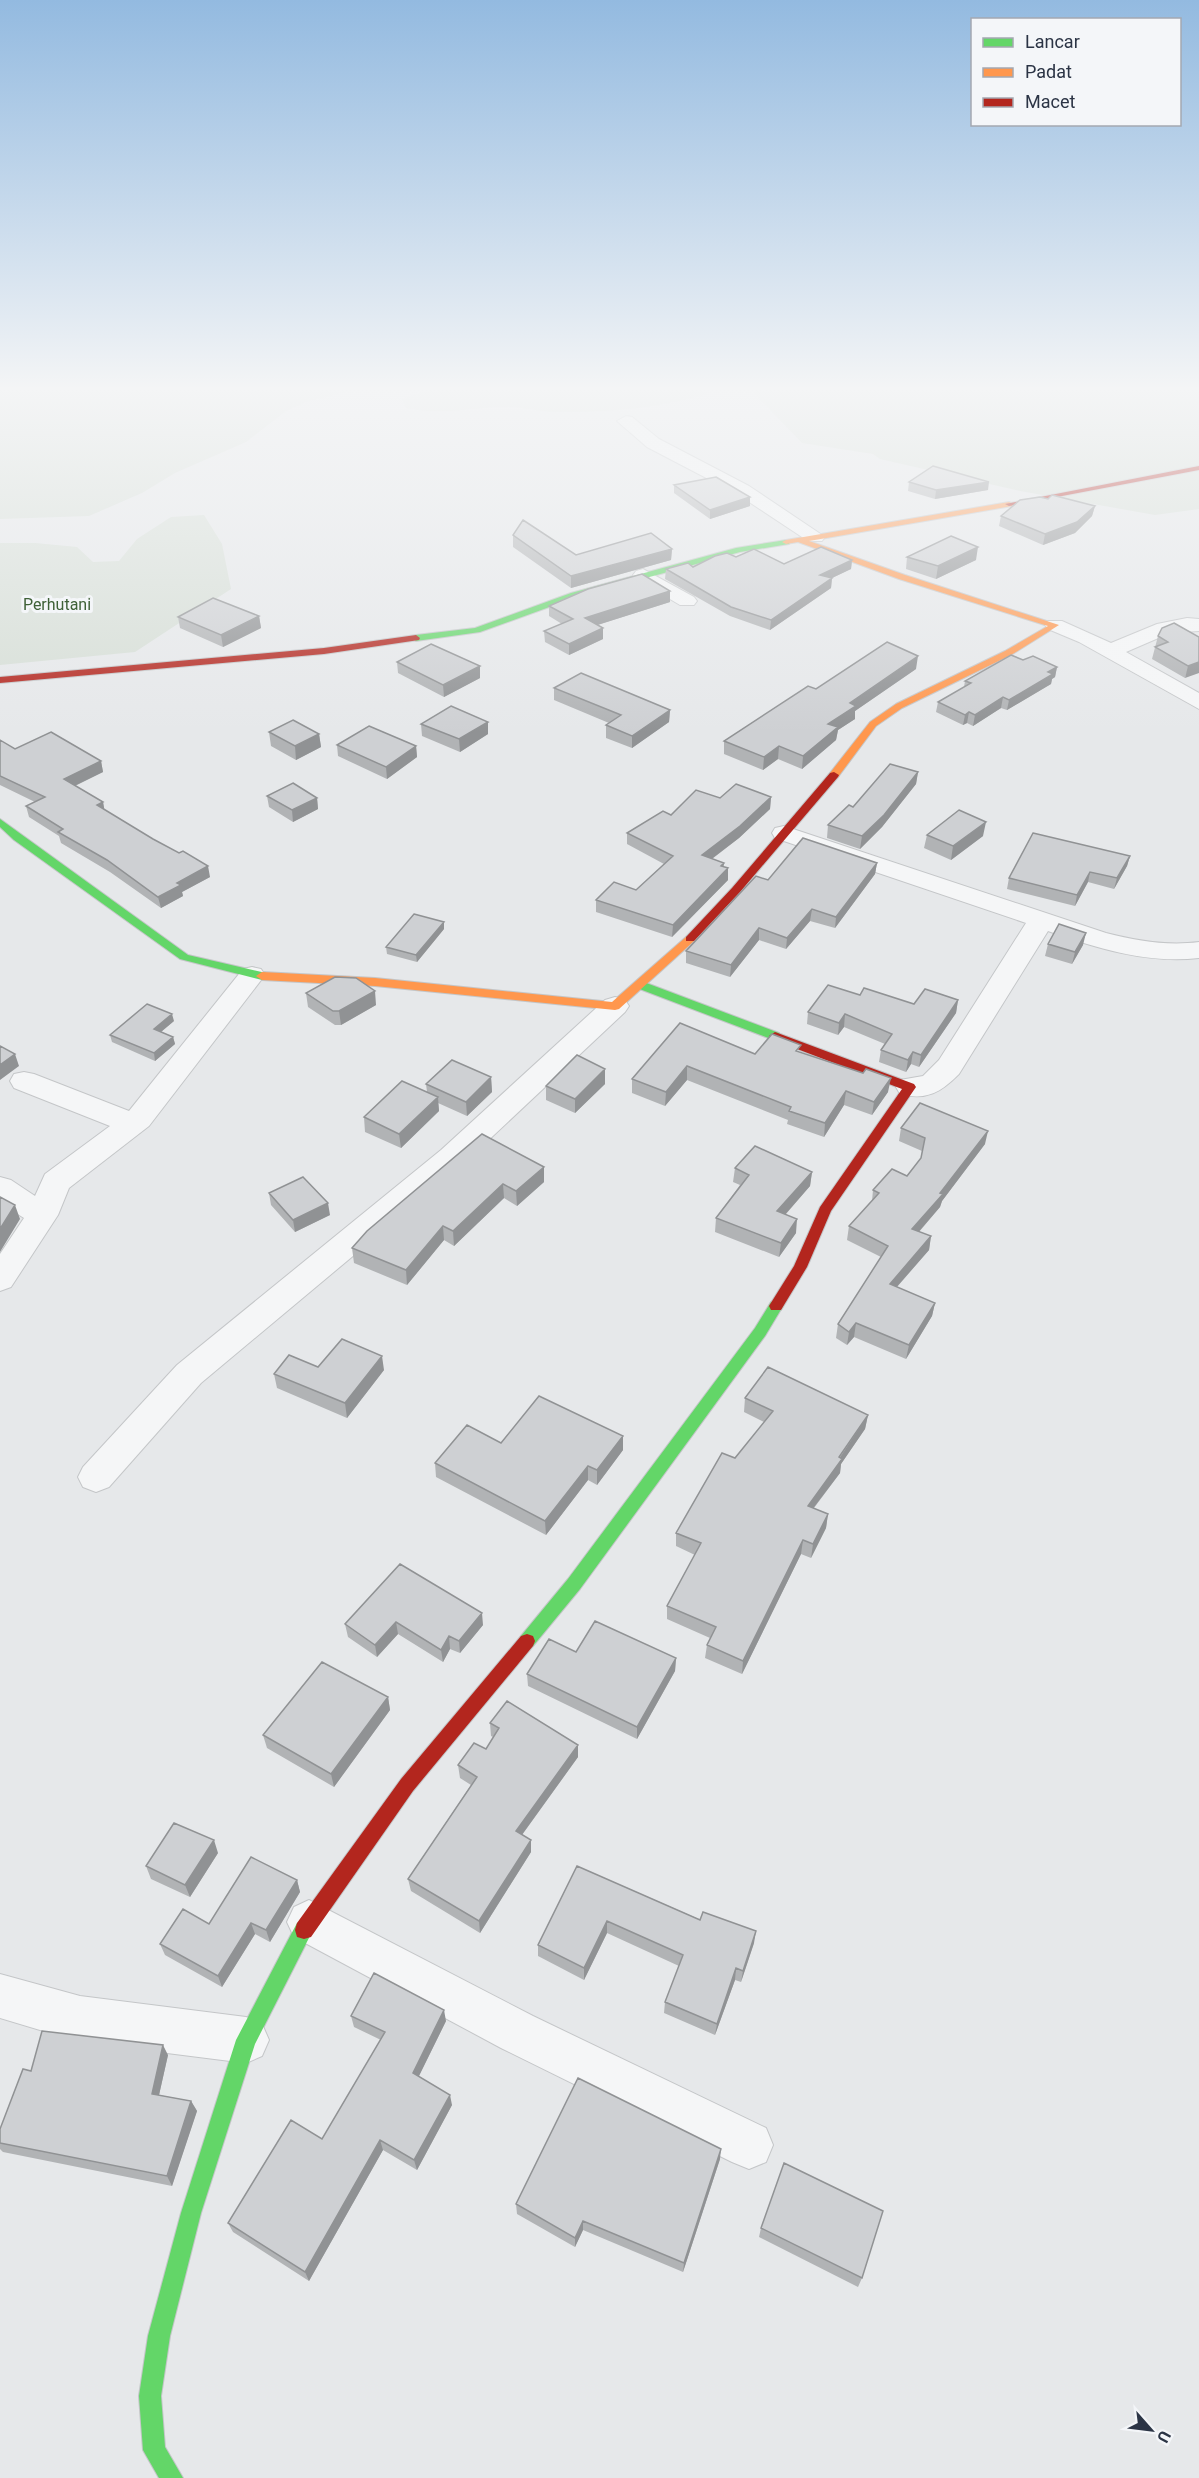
<svg xmlns="http://www.w3.org/2000/svg" width="1199" height="2478" font-family="Roboto,sans-serif">
<style>
.green{fill:#d6ded6}
.lines{fill:none;stroke-linecap:round;stroke-linejoin:round}
.street-casing{stroke:#c4c6c8;stroke-width:2}
.fast-casing{stroke:#c4c6c8;stroke-width:2}
.slow-casing{stroke:#c4c6c8;stroke-width:2}
.jam-casing{stroke:#c4c6c8;stroke-width:2}
.street{fill:#f5f6f7;fill-rule:evenodd}
.fast{fill:#63d668;fill-rule:evenodd}
.slow{fill:#ff974d;fill-rule:evenodd}
.jam{fill:#b3261e;fill-rule:evenodd}
.wall{fill:#b1b3b5}
.shaded-wall{fill:#909294}
.building{fill:#ced0d3;stroke:#909294;stroke-width:1.5}
.labels{text-anchor:middle;dominant-baseline:central;stroke-width:6;stroke-linejoin:round;paint-order:stroke}
.far-park-label{font-size:16px;fill:#3f6138;stroke:#f4f6f9}
</style>
<rect width="100%" height="100%" fill="#e6e8ea"/>
<path class="green" d="M0 387H367L309 401 286 411 246 442 175 473 142 493 89 516 0 519Z
M436 387H704L707 394C658 408 608 413 557 412 540 412 523 407 507 407 472 407 441 416 406 408L402 399Z
M748 387H1199V509L1155 515 1020 491 880 459 873 454 802 443Z
M204 515 222 544 231 589 135 652 0 665V543H35L77 547 93 562 119 561 137 539 171 517Z"/>
<g class="lines">
<defs>
<path id="street" d="M626 416 632 417 659 439 749 486 825 537 822 541H808L737 494 647 447 617 421Z
M643 569 694 597 697 601 694 605H680L636 579 633 575 636 571Z
M1187 618 1199 619V631L1170 633 1126 652 1199 693V709L1079 642 1048 629 1045 625 1048 621H1062L1111 643 1157 624Z
M784 826 1106 933C1138 941 1167 946 1199 942V958C1147 964 1096 948 1048 931L959 1074C941 1092 927 1101 900 1094L896 1087 900 1080 923 1076 939 1060 1026 923 775 838 772 833 775 828Z
M252 967 261 969 265 975 149 1126 69 1188 58 1215 11 1287 0 1291V1254L24 1218 0 1203V1177L11 1180 35 1196 45 1174 110 1126 14 1088 10 1081 14 1074 24 1072 34 1074 129 1111 243 969Z
M615 997 625 1000 629 1006 625 1012 463 1164 201 1383 109 1487 96 1492 83 1487 78 1477 83 1467 177 1365 441 1150 605 1000Z
M309 1900 533 2016 766 2128 773 2145 766 2162 749 2169 732 2162 501 2048 294 1937 287 1922 294 1907Z
M0 1974 80 1996 246 2017 262 2024 269 2040 262 2056 246 2063 80 2042 0 2018Z"/>
<path id="fast" d="M786 540 790 542 789 544 740 552 577 597 480 632 416 641 412 638 416 635 475 628 571 593 736 548Z
M0 819 188 955 266 973 268 976 262 980 180 959 14 840 0 827Z
M641 981 779 1033 781 1036 775 1040 771 1039 637 988 635 985 637 982Z
M776 1301 781 1302 783 1306 765 1336 580 1589 533 1646 527 1648 521 1646 519 1641 521 1636 568 1579 755 1328 771 1302Z
M304 1921 311 1923 313 1930 255 2044 201 2213 170 2336 161 2396 165 2447 183 2478H159L143 2450 139 2396 148 2336 181 2213 236 2040 297 1923Z"/>
<path id="slow" d="M1009 502 1013 504 1012 506 809 541 905 575 1059 625 1011 655 902 708 876 726 838 777H830V773L870 722 896 704 1005 651 1048 626 899 579 798 542 786 544 782 542 786 540Z
M690 936 696 939 694 941 619 1009 615 1010 375 986 262 980 256 976 262 972 375 978 612 1002 686 937Z"/>
<path id="jam" d="M1199 466V470L1009 506 1005 504Z
M416 635 420 638 419 640 324 654 0 683V677L324 648Z
M834 772 839 775 838 777 740 892 694 941H686V937L732 888 830 773Z
M775 1032 914 1084 916 1087 831 1211 807 1267 781 1310H771L769 1306 794 1266 820 1207 902 1089 771 1039 769 1036Z
M527 1634 533 1636 535 1641 533 1646 413 1791 311 1937 304 1939 297 1937 295 1930 297 1923 401 1779 521 1636Z"/>
</defs>
<use href="#street" class="street-casing"/>
<use href="#fast" class="fast-casing"/>
<use href="#slow" class="slow-casing"/>
<use href="#jam" class="jam-casing"/>
<use href="#street" class="street"/>
<use href="#fast" class="fast"/>
<use href="#slow" class="slow"/>
<use href="#jam" class="jam"/>
</g>
<path class="wall" d="M909 482 988 490 935 499 908 491Z
M674 485 750 506 710 519 674 493Z
M1048 499 1095 506 1092 516 1075 533 1043 545 999 526 1001 516Z
M513 535 576 555 672 549 671 560 571 588 513 547Z
M736 557 784 564 852 560 851 569 832 578 831 588 770 630 730 616 665 579 666 569 693 567Z
M907 557 976 560 936 579 906 569Z
M670 591V602L597 625 603 639 569 655 545 642 544 631 562 624 549 616V606Z
M259 616 261 628 223 647 180 628 178 617Z
M1158 636 1199 637 1185 678 1152 659Z
M1023 660 1057 667 1055 677 1052 679 1051 684 1007 710 1001 708 973 726 967 723 963 725 936 712 938 702 964 687 965 681Z
M397 662 480 678 444 697 398 673Z
M916 669 855 711V719L838 730 836 740 802 769 778 759 763 770 724 754V741L816 689Z
M554 688 670 710 669 722 632 748 606 738V725L609 723 554 700Z
M488 722V734L460 752 422 736 421 724Z
M269 732 319 734 321 747 296 760 271 746Z
M0 740 15 749 101 761 103 772 75 786 103 802 104 809 210 877 182 892 183 896 161 908 110 872 61 843 59 836 29 817 26 806 35 802 0 785Z
M337 745 416 746 417 757 387 779 338 756Z
M918 772 916 784 882 827 860 849 827 838 828 825 853 807Z
M267 796 317 798 318 809 293 822 269 807Z
M771 797 770 809 739 838 712 859 724 867 728 868V880L672 937 596 912V900L636 890 664 864 627 844V833L720 798Z
M927 835 983 836 951 860 924 848Z
M1130 856 1127 866 1114 889 1088 882 1075 906 1007 889 1009 878Z
M877 863 875 874 835 928 810 921 786 949 759 940 730 977 686 963V951L768 880Z
M444 929 417 962 387 954 386 947Z
M1048 944 1083 945 1072 964 1045 956Z
M306 993 376 1005 341 1025H335L308 1007Z
M860 995 914 1004 958 1000 956 1013 919 1067 911 1064 906 1072 879 1062 881 1050 885 1044 844 1027 838 1035 807 1024 808 1012Z
M174 1021 161 1032 173 1037 175 1044 155 1061 112 1042 110 1035Z
M680 1023 755 1054 800 1052 888 1092 872 1115 844 1105 824 1137 787 1124 788 1120 687 1080 665 1106 632 1093V1079Z
M491 1077 492 1092 467 1116 438 1103 439 1111 401 1148 365 1132 364 1117 427 1092 426 1084Z
M605 1084 575 1113 546 1100V1086Z
M901 1128 985 1144 942 1201 940 1207 919 1232 931 1236 929 1250 897 1287 935 1303 932 1316 906 1359 854 1337 847 1345 836 1338 838 1324 881 1257 847 1240 849 1226 872 1201 873 1190 907 1176 921 1159 922 1151 899 1141Z
M482 1134 544 1182 517 1206 504 1198 454 1246 444 1240 407 1285 354 1263 352 1248Z
M735 1168 812 1172 810 1186 786 1214 796 1233 779 1257 715 1232 716 1218 740 1185 733 1182Z
M269 1193 330 1215 295 1232 271 1205Z
M318 1367 384 1370 347 1418 277 1388 274 1374Z
M745 1398 868 1415 865 1429 841 1464 840 1473 814 1508 828 1514 826 1528 811 1558 801 1554 742 1674 705 1658 707 1645 710 1638 667 1619V1606L695 1555 676 1546V1533L764 1422 744 1412Z
M623 1436V1450L597 1485 588 1480 546 1535 436 1477 435 1463Z
M400 1564 483 1625 460 1653 450 1649 443 1662 398 1634 377 1657 348 1637 345 1624Z
M576 1652 676 1658 675 1671 637 1739 528 1686 527 1674Z
M388 1697 390 1710 334 1787 267 1748 263 1735Z
M490 1723 578 1757 522 1835 531 1852 480 1933 411 1891 408 1879 471 1785 460 1778 458 1765 486 1749 493 1737 491 1736Z
M218 1853 190 1897 151 1879 146 1866Z
M577 1866 754 1943 741 1982 735 1980 715 2035 664 2013 665 2002 679 1966 607 1933 584 1980 538 1956V1945Z
M297 1880 300 1892 270 1942 255 1934 222 1987 165 1955 160 1944 209 1924Z
M351 2016 446 2021 419 2076 452 2105 417 2170 383 2150 309 2281 233 2232 228 2223 322 2139 381 2040 354 2027Z
M168 2055 159 2095 191 2101 197 2111 172 2186 3 2152 0 2149V2129L31 2071Z
M720 2159 683 2272 583 2230 575 2247 517 2214 516 2204Z
M761 2228 862 2278 858 2287 759 2237Z"/>
<path class="shaded-wall" d="M989 482 988 490 935 499 936 490Z
M750 497V506L710 519V510Z
M1095 506 1092 516 1075 533 1043 545 1045 534Z
M978 547 976 560 936 579 938 566Z
M672 549 671 560 571 588V576Z
M852 560 851 569 832 578 831 588 770 630 771 620 820 575Z
M670 591V602L585 629V618Z
M259 616 261 628 223 647 221 635Z
M603 628V639L569 655V644Z
M918 656 916 669 855 711V719L838 730 836 740 802 769 803 756 828 724 850 703Z
M1199 662V673L1185 678 1188 666Z
M480 666V678L444 697 443 685Z
M1057 667 1055 677 1052 679 1051 684 1007 710 1009 700 1048 672Z
M1003 697 1001 708 973 726 975 715Z
M670 710 669 722 632 748V736Z
M969 712 967 723 963 725 965 715Z
M488 722V734L460 752 459 739Z
M319 734 321 747 296 760 295 746Z
M416 746 417 757 387 779 386 767Z
M779 746 778 759 763 770 764 757Z
M101 761 103 772 66 790 64 779Z
M918 772 916 784 882 827 860 849 862 836Z
M771 797 770 809 739 838 701 867 702 855Z
M317 798 318 809 293 822 292 810Z
M103 802 105 813 97 805Z
M986 822 983 836 951 860 953 846Z
M1130 856 1127 866 1114 889 1117 878Z
M724 863 723 873 728 868V880L672 937 673 925Z
M877 863 875 874 835 928 836 917Z
M208 866 210 877 182 892 183 896 161 908 158 897 177 883Z
M1090 872 1088 882 1075 906 1077 895Z
M812 909 810 921 786 949 787 938Z
M444 922V929L417 962 416 955Z
M759 928V940L730 977 731 965Z
M1086 933 1083 945 1072 964 1075 952Z
M375 991 376 1005 341 1025 339 1011Z
M958 1000 956 1013 919 1067 921 1055Z
M172 1014 174 1021 156 1036 154 1029Z
M845 1014 844 1027 838 1035 839 1023Z
M173 1037 175 1044 155 1061 154 1053Z
M913 1052 911 1064 906 1072 908 1060Z
M15 1054 19 1066 0 1080V1065Z
M687 1066V1080L665 1106 666 1092Z
M605 1069V1084L575 1113V1099Z
M491 1077 492 1092 467 1116 466 1102Z
M891 1078 888 1092 872 1115 874 1102Z
M846 1091 844 1105 824 1137 825 1123Z
M438 1097 439 1111 401 1148 399 1134Z
M988 1131 985 1144 942 1201 940 1207 909 1243 912 1229Z
M544 1167V1182L517 1206 516 1191Z
M812 1172 810 1186 776 1225 777 1211Z
M503 1184 504 1198 454 1246 453 1231Z
M328 1203 330 1215 295 1232 293 1220Z
M15 1205 20 1219 0 1252V1229Z
M797 1219 796 1233 779 1257 781 1243Z
M443 1226 444 1240 407 1285 406 1270Z
M931 1236 929 1250 887 1298 890 1284Z
M935 1303 932 1316 906 1359 909 1345Z
M856 1323 854 1337 847 1345 849 1332Z
M382 1356 384 1370 347 1418 345 1403Z
M868 1415 865 1429 841 1464 840 1473 805 1519 808 1506Z
M623 1436V1450L597 1485V1470Z
M588 1466V1480L546 1535 545 1521Z
M828 1514 826 1528 811 1558 813 1544Z
M803 1540 801 1554 742 1674 743 1661Z
M482 1613 483 1625 460 1653 459 1641Z
M396 1622 398 1634 377 1657 375 1645Z
M449 1636 450 1649 443 1662 441 1650Z
M676 1658 675 1671 637 1739V1727Z
M388 1697 390 1710 334 1787 331 1774Z
M578 1745V1757L516 1843V1831Z
M214 1840 218 1853 190 1897 185 1885Z
M531 1840V1852L480 1933 479 1921Z
M297 1880 300 1892 270 1942 266 1930Z
M607 1921V1933L584 1980V1968Z
M251 1923 255 1934 222 1987 218 1976Z
M756 1931 754 1943 741 1982 743 1971Z
M736 1968 735 1980 715 2035 717 2024Z
M444 2010 446 2021 415 2084 413 2073Z
M163 2045 168 2055 157 2104 152 2094Z
M450 2095 452 2105 417 2170 414 2160Z
M191 2101 197 2111 172 2186 167 2176Z
M380 2140 383 2150 309 2281 305 2272Z
M721 2149 720 2159 683 2272 684 2263Z
M583 2221V2230L575 2247V2238Z"/>
<path class="building" d="M933 466 989 482 936 490 909 482Z
M716 477 750 497 710 510 674 485Z
M1052 495 1095 506 1077 522 1045 534 1001 516 1020 500 1040 497 1048 499Z
M523 520 576 555 651 533 672 549 571 576 513 535Z
M951 536 978 547 938 566 907 557Z
M821 547 852 560 820 575 832 578 771 620 731 607 666 569 688 563 693 567 715 556 727 553 736 557 754 549 784 564Z
M642 574 670 591 585 618 603 628 569 644 544 631 573 619 549 606 588 589Z
M213 598 259 616 221 635 178 617Z
M1174 623 1199 637V662L1188 666 1155 647 1168 642 1158 636 1162 628Z
M887 642 918 656 850 703 856 706 828 724 838 727 803 756 779 746 764 757 724 741 808 686 816 689Z
M431 644 480 666 443 685 397 662Z
M1011 655 1023 660 1033 656 1057 667 1048 672 1053 674 1009 700 1003 697 975 715 969 712 965 715 938 702 971 683 965 681Z
M581 673 670 710 632 736 606 725 621 715 554 688Z
M451 706 488 722 459 739 421 724Z
M293 720 319 734 295 746 269 732Z
M369 726 416 746 386 767 337 745Z
M51 732 101 761 64 779 103 802 97 805 153 839 179 853 183 851 208 866 177 883 181 885 158 897 107 860 58 832 63 829 26 806 45 797 0 776V740L15 749Z
M890 764 918 772 884 815 862 836 828 825 849 805 853 807Z
M293 783 317 798 292 810 267 796Z
M736 784 771 797 740 826 702 855 724 863 721 866 728 868 673 925 596 900 614 882 636 890 673 856 627 833 663 811 671 815 696 790 720 798Z
M959 810 986 822 953 846 927 835Z
M1033 833 1130 856 1117 878 1090 872 1077 895 1009 878Z
M803 838 877 863 836 917 812 909 787 938 759 928 731 965 686 951 756 876 768 880Z
M414 914 444 922 416 955 386 947Z
M1059 924 1086 933 1075 952 1048 944Z
M335 977 356 978 375 991 339 1011H333L306 993Z
M828 985 860 995 864 988 914 1004 925 989 958 1000 921 1055 913 1052 908 1060 881 1050 892 1034 845 1014 839 1023 808 1012Z
M147 1004 172 1014 154 1029 173 1037 154 1053 110 1035Z
M680 1023 755 1054 772 1034 801 1045 796 1051 863 1073 866 1069 891 1078 874 1102 846 1091 825 1123 789 1111 791 1107 687 1066 666 1092 632 1079Z
M0 1046 15 1054 0 1065Z
M577 1055 605 1069 575 1099 546 1086Z
M452 1060 491 1077 466 1102 426 1084Z
M402 1081 438 1097 399 1134 364 1117Z
M920 1103 988 1131 940 1193 943 1194 912 1229 931 1236 890 1284 935 1303 909 1345 856 1323 849 1332 838 1324 888 1246 849 1226 879 1193 873 1190 892 1169 907 1176 921 1158 925 1138 901 1128Z
M482 1134 544 1167 516 1191 503 1184 453 1231 443 1226 406 1270 352 1248 367 1231Z
M755 1146 812 1172 777 1211 797 1219 781 1243 716 1218 749 1175 735 1168Z
M303 1177 328 1203 293 1220 269 1193Z
M0 1197 15 1205 0 1229Z
M342 1339 382 1356 345 1403 274 1374 289 1355 318 1367Z
M768 1367 868 1415 839 1457 842 1459 808 1506 828 1514 813 1544 803 1540 743 1661 707 1645 716 1627 667 1606 701 1543 676 1533 722 1453 735 1458 773 1411 745 1398Z
M539 1396 623 1436 597 1470 588 1466 545 1521 435 1463 467 1425 501 1443Z
M400 1564 482 1613 459 1641 449 1636 441 1650 396 1622 375 1645 345 1624Z
M595 1621 676 1658 637 1727 527 1674 549 1639 576 1652Z
M322 1662 388 1697 331 1774 263 1735Z
M507 1701 578 1745 516 1831 531 1840 479 1921 408 1879 477 1777 458 1765 474 1743 486 1749 499 1728 490 1723Z
M174 1823 214 1840 185 1885 146 1866Z
M251 1857 297 1880 266 1930 251 1923 218 1976 160 1944 183 1909 209 1924Z
M577 1866 700 1920 703 1912 756 1931 743 1971 736 1968 717 2024 665 2002 683 1955 607 1921 584 1968 538 1945Z
M374 1973 444 2010 413 2073 450 2095 414 2160 380 2140 305 2272 228 2223 291 2120 322 2139 385 2032 351 2016Z
M42 2031 163 2045 152 2094 191 2101 167 2176 0 2143V2129L23 2069 31 2071Z
M578 2078 721 2149 684 2263 583 2221 575 2238 516 2204Z
M784 2163 883 2211 862 2278 761 2228Z"/>
<linearGradient id="sky" x2="0" y2="1"><stop stop-color="#93bae0"/><stop offset="0.53" stop-color="#f4f5f6"/><stop offset="1" stop-color="#f4f5f6" stop-opacity="0"/></linearGradient>
<rect width="1199" height="733" fill="url(#sky)"/>
<g class="labels">
<g class="far-park-label">
<text x="57" y="604">Perhutani</text>
</g>
</g>
<rect x="971" y="18" width="210" height="108" fill="#f4f6f9" stroke="#a4a8b1" stroke-width="1.5"/>
<rect x="983" y="38" width="30" height="9" fill="#63d668" stroke="#a4a8b1" stroke-width="1.5"/>
<text x="1025" y="48" font-size="18" fill="#2b3445">Lancar</text>
<rect x="983" y="68" width="30" height="9" fill="#ff974d" stroke="#a4a8b1" stroke-width="1.5"/>
<text x="1025" y="78" font-size="18" fill="#2b3445">Padat</text>
<rect x="983" y="98" width="30" height="9" fill="#b3261e" stroke="#a4a8b1" stroke-width="1.5"/>
<text x="1025" y="108" font-size="18" fill="#2b3445">Macet</text>
<g transform="translate(1151 2430) rotate(118)" stroke="#f4f6f9" stroke-width="4.5" paint-order="stroke">
<path d="M0-4.5L10 22L0 15L-10 22Z" fill="#2b3445"/>
<text y="-9" font-size="16" font-weight="bold" text-anchor="middle" fill="#2b3445">U</text>
</g>
</svg>
